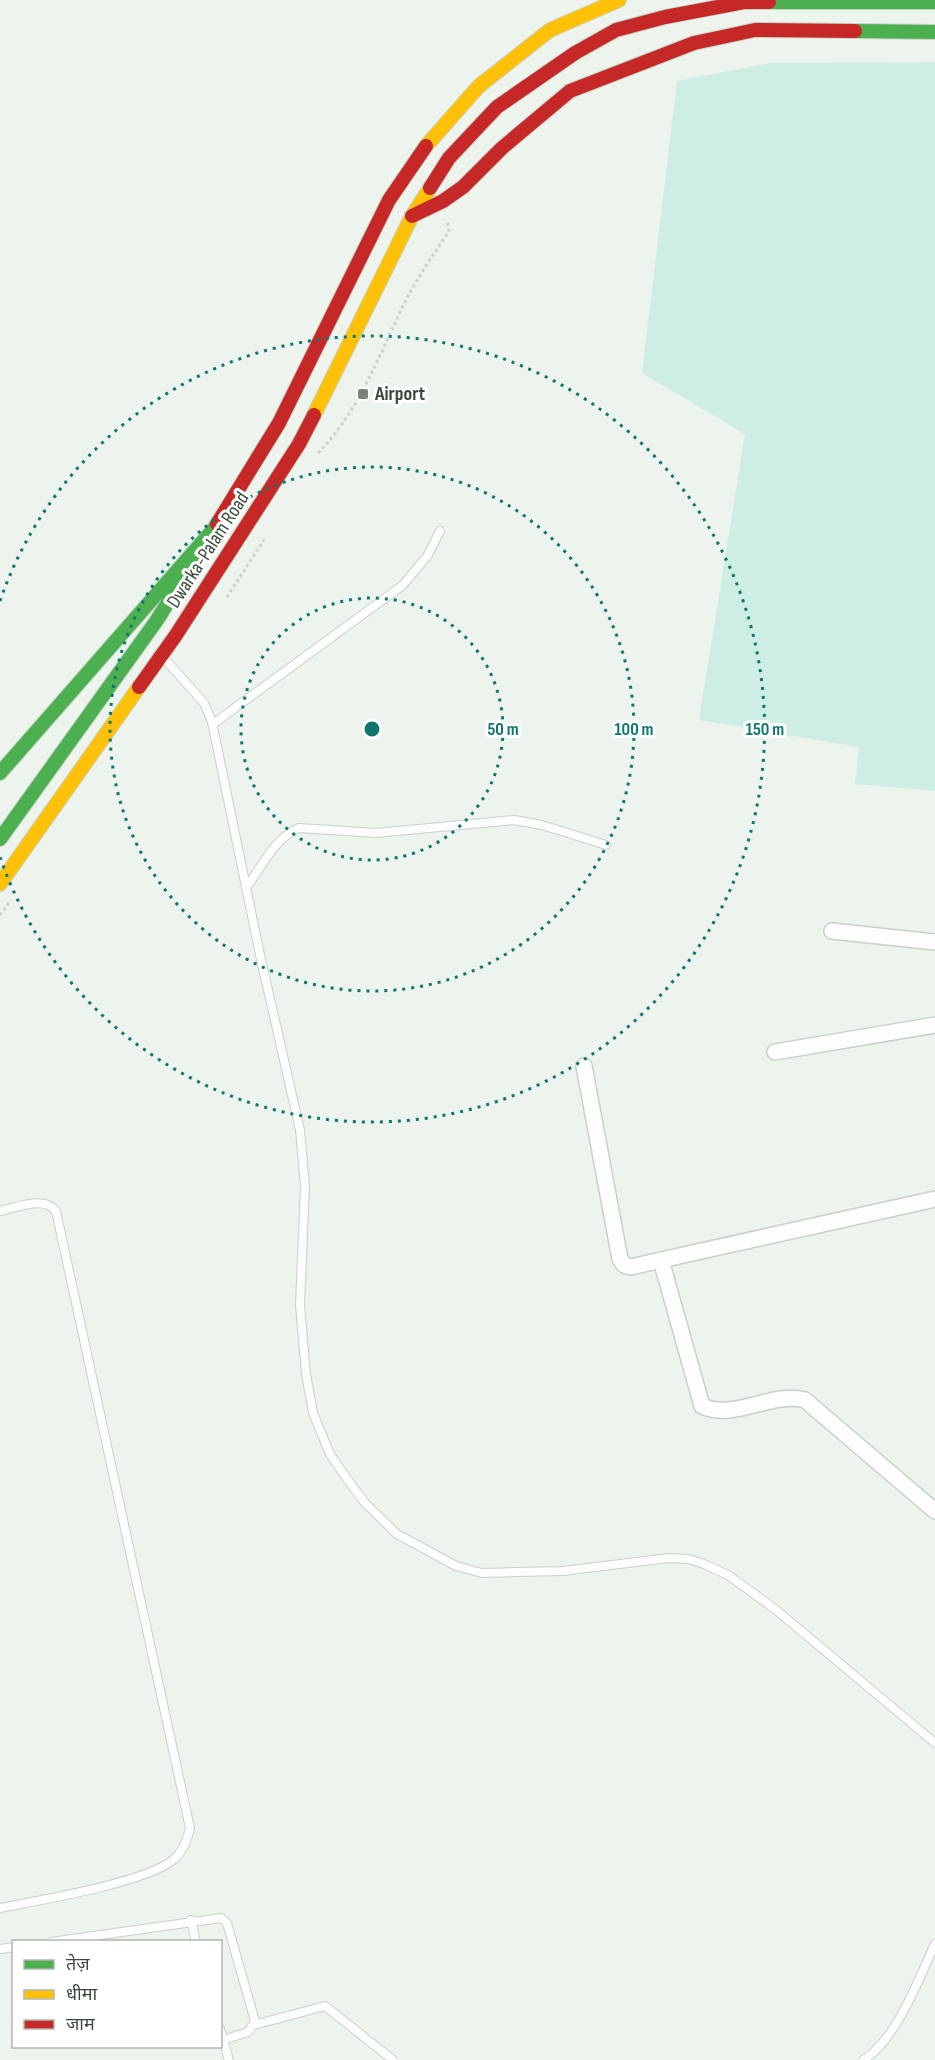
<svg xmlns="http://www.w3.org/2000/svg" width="935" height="2060" font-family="'Sofia Sans Condensed','Noto Sans Devanagari',sans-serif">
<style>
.grass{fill:#ceeee4}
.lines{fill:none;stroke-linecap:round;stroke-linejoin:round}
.lane-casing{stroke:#c9d0c9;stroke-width:10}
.street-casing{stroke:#c9d0c9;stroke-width:18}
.fast-casing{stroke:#c7d5c8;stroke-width:16}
.slow-casing{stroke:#c7d5c8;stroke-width:16}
.jam-casing{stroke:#c7d5c8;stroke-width:16}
.path{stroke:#cbd3cb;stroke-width:3;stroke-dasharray:3 3;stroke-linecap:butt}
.lane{stroke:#fcfdfc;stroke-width:8}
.street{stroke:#fcfdfc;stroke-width:15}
.fast{stroke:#4caf50;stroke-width:14}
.slow{stroke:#ffc107;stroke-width:14}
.jam{stroke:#c62828;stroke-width:14}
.ring{fill:none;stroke:#0f766e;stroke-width:3;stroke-dasharray:3 6}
.poi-dot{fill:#788577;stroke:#fff;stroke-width:2}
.labels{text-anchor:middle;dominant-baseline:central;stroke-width:6;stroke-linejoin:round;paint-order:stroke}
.poi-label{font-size:20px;font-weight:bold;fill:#394a38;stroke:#fff;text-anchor:start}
.street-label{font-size:20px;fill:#394a38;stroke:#fff}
.centre{fill:#0f766e;stroke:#fff;stroke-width:3}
.ring-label{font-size:18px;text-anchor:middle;font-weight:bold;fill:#0f766e;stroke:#fff;stroke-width:6;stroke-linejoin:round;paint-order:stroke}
</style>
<rect width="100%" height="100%" fill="#edf3ed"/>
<path class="grass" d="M935 62V791L855 784 859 747 699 720 745 434 642 373 677 81 771 63Z"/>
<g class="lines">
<defs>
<path id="lane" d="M163 657 204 703 212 722 260 955 300 1130 305 1186 300 1305 306 1374 313 1413 330 1454 345 1476 365 1503 397 1534 456 1566 482 1573 562 1571 669 1558 689 1559 704 1564 728 1575 775 1609 935 1743
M213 724 403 585 428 555 440 531
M246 888C261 868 275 837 299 828L376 833 514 820 542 825 606 845
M0 1211C15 1208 45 1195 56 1211L190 1828C187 1841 183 1852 173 1860 144 1883 40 1900 0 1908
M191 1920 196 1942
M51 1942 221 1918 227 1923 255 2021 248 2032 223 2040
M0 1949 14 1947
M254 2025 325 2006 393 2060
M220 2029 229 2060
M863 2060C896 2041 919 1978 935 1944"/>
<path id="street" d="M832 931 935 942
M775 1052 935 1025
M584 1066 620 1259 624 1265 631 1267 661 1260 935 1199
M661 1260 702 1406C734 1421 772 1391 805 1400L935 1511"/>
<path id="fast" d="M769 2H935
M855 31 935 32
M0 773 211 532
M0 839 157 620 217 524"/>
<path id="slow" d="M426 146 479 86 550 30 619 0
M314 415 412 216 430 188
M0 884 139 687"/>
<path id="jam" d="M430 188 449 158 497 107 575 53 616 30 665 17 744 2H769
M412 216 443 201 463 187 502 148 570 91 694 43 755 30 855 31
M217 524 279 423 389 200 426 146
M139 687 176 635 299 444 314 415"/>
</defs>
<use href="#lane" class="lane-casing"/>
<use href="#street" class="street-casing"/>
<use href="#fast" class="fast-casing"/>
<use href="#slow" class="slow-casing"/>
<use href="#jam" class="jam-casing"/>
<path class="path" d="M318 453C361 409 380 352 407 298 419 275 435 253 449 231L447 221
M227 597 264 540
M0 915 9 903"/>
<use href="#lane" class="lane"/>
<use href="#street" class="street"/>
<use href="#fast" class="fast"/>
<use href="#slow" class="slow"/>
<use href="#jam" class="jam"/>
</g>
<g class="ring">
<circle cx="372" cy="729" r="131"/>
<circle cx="372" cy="729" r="262"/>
<path d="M0 601A393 393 0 1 1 0 857"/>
</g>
<rect class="poi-dot" x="357" y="388" width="12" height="12" rx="3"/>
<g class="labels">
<g class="poi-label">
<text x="375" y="394">Airport</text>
</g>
<g class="street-label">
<text transform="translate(208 550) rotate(-57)">Dwarka-Palam Road</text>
</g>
</g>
<circle cx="372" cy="729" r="9" class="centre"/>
<g class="ring-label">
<text x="503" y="735">50 m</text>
<text x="634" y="735">100 m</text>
<text x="765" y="735">150 m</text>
</g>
<rect x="12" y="1940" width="210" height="108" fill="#ffffff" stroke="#b0b7af" stroke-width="1.5"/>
<rect x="24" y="1960" width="30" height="9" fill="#4caf50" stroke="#b0b7af" stroke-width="1.5"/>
<text x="66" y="1970" font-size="18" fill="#394a38">तेज़</text>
<rect x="24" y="1990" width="30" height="9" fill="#ffc107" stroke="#b0b7af" stroke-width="1.5"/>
<text x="66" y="2000" font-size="18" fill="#394a38">धीमा</text>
<rect x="24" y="2020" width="30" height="9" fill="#c62828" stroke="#b0b7af" stroke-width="1.5"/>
<text x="66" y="2030" font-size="18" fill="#394a38">जाम</text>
</svg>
